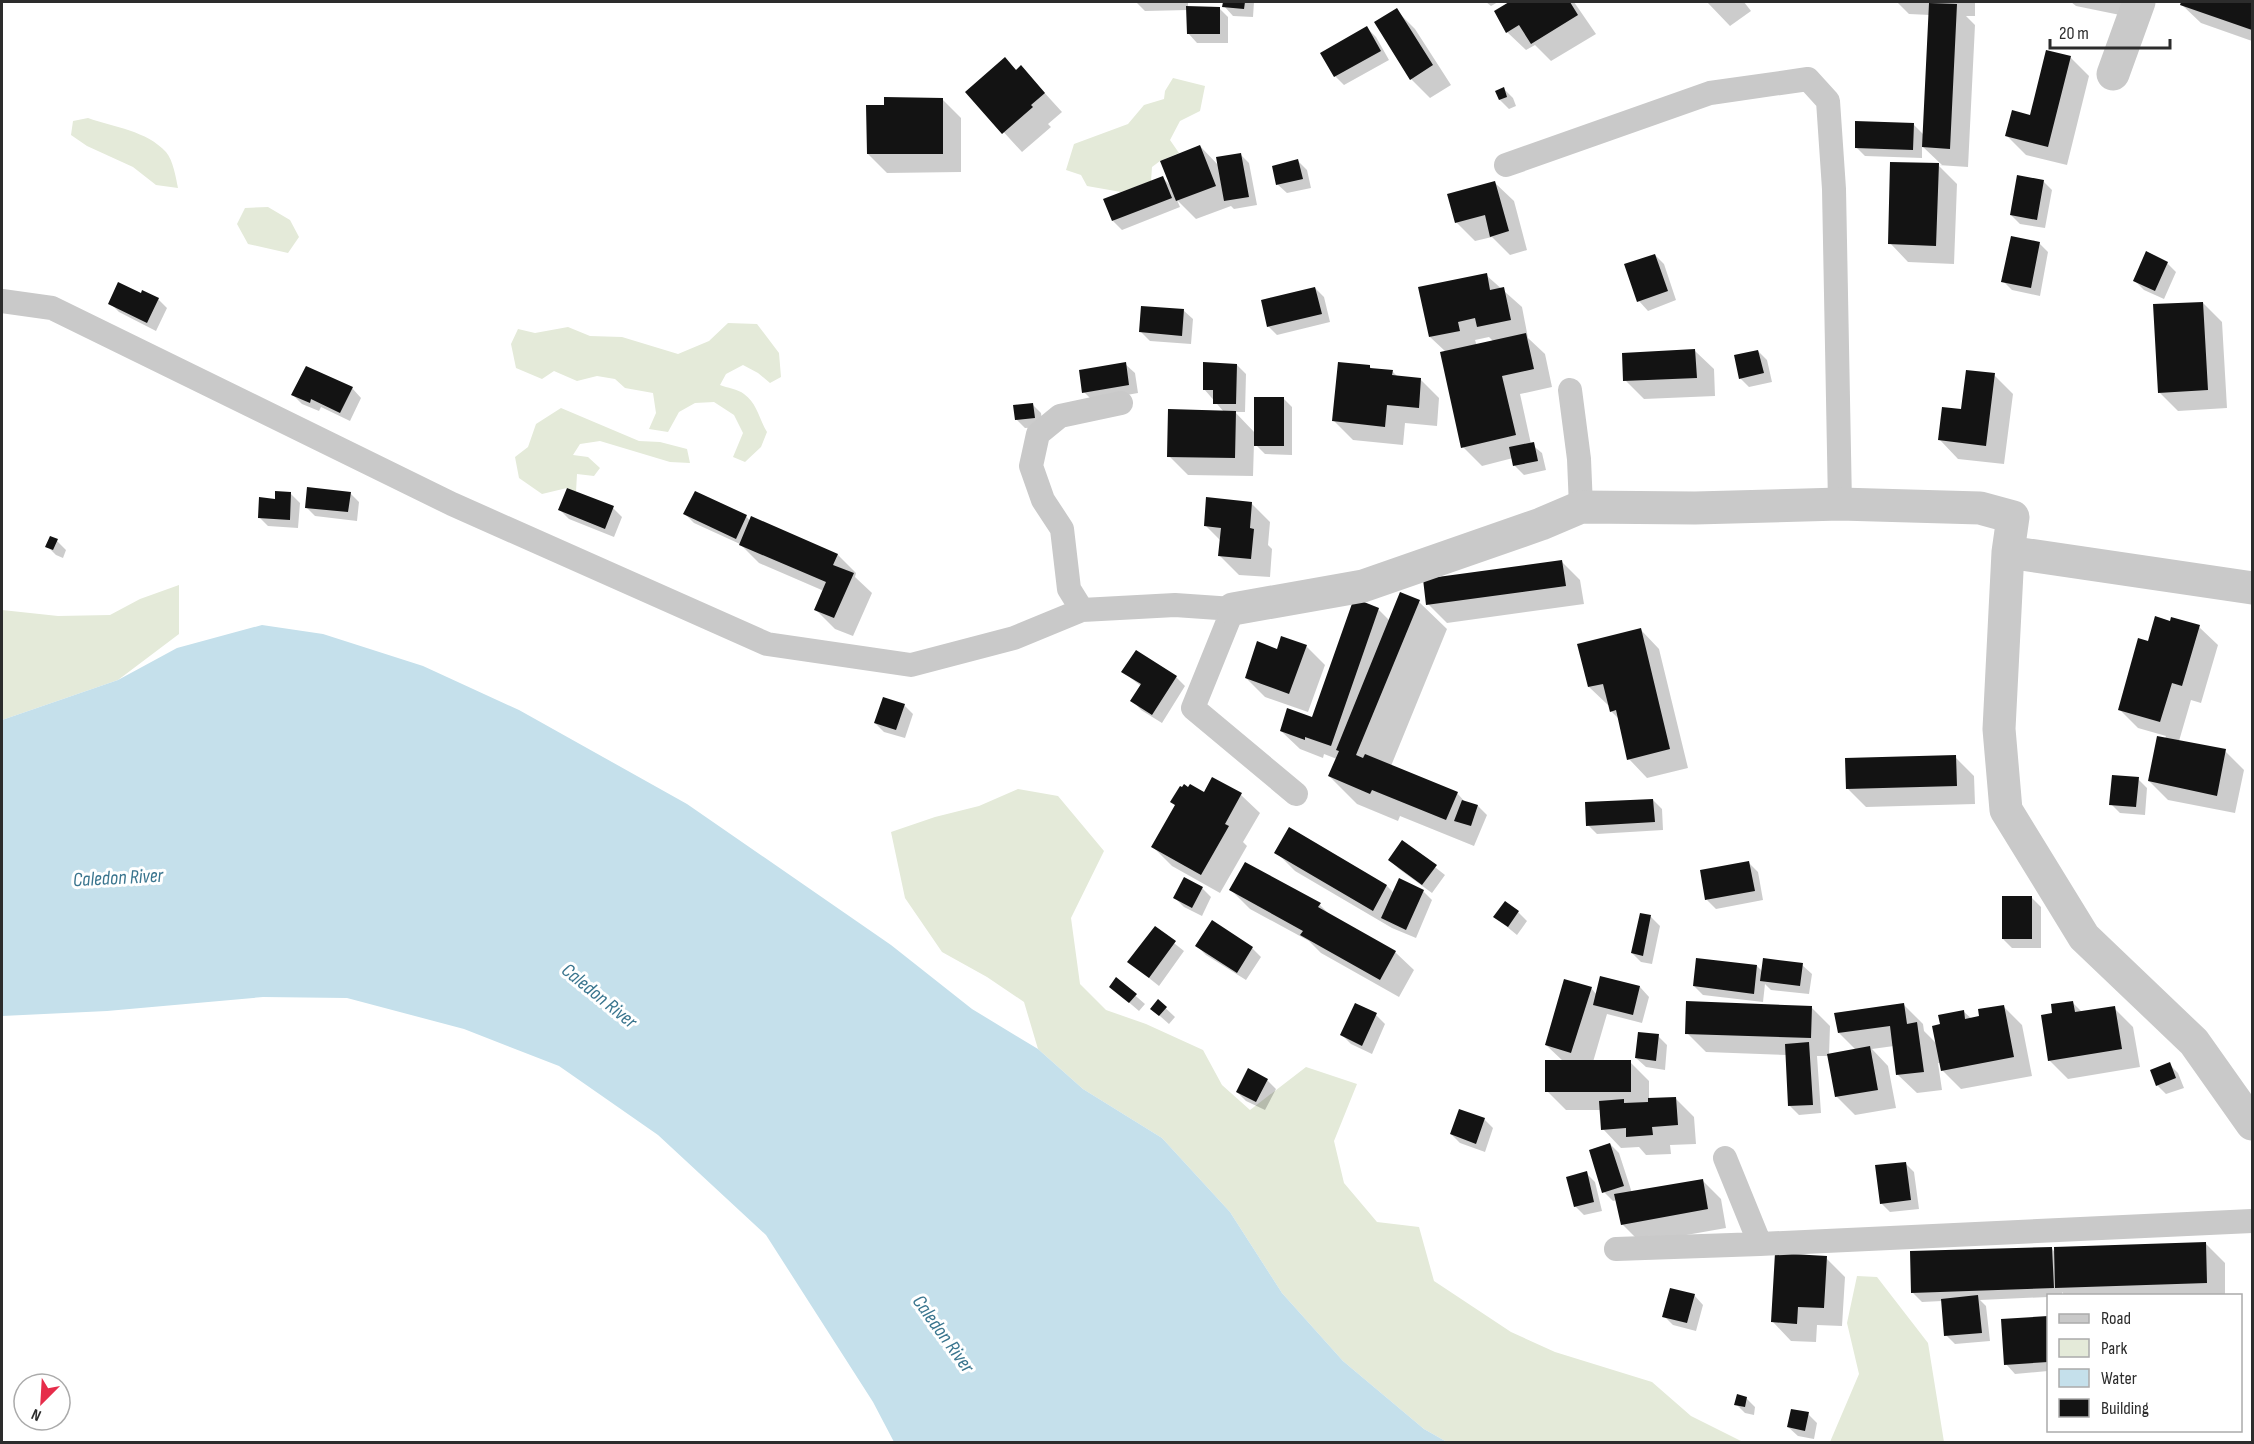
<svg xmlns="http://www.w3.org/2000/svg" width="2254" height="1444" font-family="'Sofia Sans Condensed',sans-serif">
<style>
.green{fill:#e4ead9}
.water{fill:#c5e0eb}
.shadow{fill:#0003;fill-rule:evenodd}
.building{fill:#131313}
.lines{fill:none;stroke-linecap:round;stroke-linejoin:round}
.service{stroke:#c9c9c9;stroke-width:24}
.minor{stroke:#c9c9c9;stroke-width:33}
.labels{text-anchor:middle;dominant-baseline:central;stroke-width:6;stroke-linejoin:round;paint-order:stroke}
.water-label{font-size:20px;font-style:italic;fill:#3a758e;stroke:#fff}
</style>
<rect width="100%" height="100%" fill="#fff"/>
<path class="green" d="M1173 78 1205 86 1200 111 1180 121 1170 140 1179 153 1160 161 1152 167 1151 181 1121 192 1087 186 1081 175 1066 170 1074 144 1128 124 1144 105 1164 99 1165 91Z
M88 118C114 127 147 131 166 152 173 160 176 178 178 188L156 185 133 167 87 146 71 135 73 121Z
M268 207 290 220 299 237 288 253 248 244 237 224 245 208Z
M728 323 757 324 779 353 781 377 770 383 758 373 743 365 726 374 720 385C727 388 738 389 744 394 757 403 759 419 767 432L761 447 745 462 733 457 743 433 734 415 714 402 695 403 679 412 668 432 649 429 656 413 653 393 625 388 615 379 597 376 577 381 554 371 542 379 516 368 511 344 518 329 535 333 568 327 590 336 622 337 678 354 709 341Z
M561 408 639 441 660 442 687 449 690 463 670 462 600 441 580 444 573 455 588 457 600 468 594 476 577 474 576 492 567 488 542 494 519 478 515 457 528 447 536 424Z
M179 585V634L118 680 2 720V610L58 616 110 615 140 599Z
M1018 789 1058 796 1104 851 1071 918 1080 984 1106 1010 1146 1024 1203 1050 1222 1085 1250 1110 1306 1067 1357 1084 1334 1141 1344 1183 1377 1222 1419 1227 1434 1281 1511 1332 1555 1352 1652 1382 1691 1416 1743 1442H1447L1424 1429 1343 1361 1282 1293 1230 1212 1162 1138 1083 1089 1038 1049 1024 1002 987 977 942 952 905 898 891 832 935 817 979 806Z
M1857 1276 1877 1277 1928 1343 1944 1442H1830L1859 1374 1847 1323Z"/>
<path class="water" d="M262 625 323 634 423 666 519 710 687 804 891 945 972 1009 1038 1049 1083 1089 1162 1138 1230 1212 1282 1293 1343 1361 1424 1429 1447 1442H894L873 1402 766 1235 658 1135 559 1066 464 1029 347 998 263 997 107 1011 2 1016V720L118 680 177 648Z"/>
<path class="shadow" d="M1136 2H1188V8H1219L1228 17V43H1197L1188 33V10L1145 11Z
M1224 2H1254L1253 17 1233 16 1224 6Z
M1486 2H1498L1491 6Z
M1512 2H1574L1596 34 1551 61 1535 45 1526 50 1507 32 1496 11Z
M1707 2H1744L1751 11 1730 26Z
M1897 2H1975V16H1966L1975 25 1968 167 1938 165 1957 184 1954 264 1908 262 1890 243 1891 163 1942 165 1922 146V158L1865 156 1856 147 1914 125 1924 135 1930 15 1909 14Z
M2071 2H2122L2120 15 2076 6Z
M2183 2H2252V41L2201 23 2182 5Z
M1396 10 1415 29 1451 85 1430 98 1411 79Z
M1367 28 1376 37 1389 60 1344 85 1335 76 1322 53Z
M2070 57 2089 76 2067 165 2026 155 2007 136 2031 116Z
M1005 59 1017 71 1021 67 1062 112 1048 124 1051 127 1022 152 967 92Z
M1504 89 1513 98 1516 106 1509 109 1500 100 1497 92Z
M942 99 961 118V172L887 173 868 154Z
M1200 146 1219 166 1240 154 1249 163 1257 205 1234 209 1231 206 1196 219 1177 200 1180 207 1122 230 1113 221 1163 178 1172 187Z
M1298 161 1307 170 1311 188 1287 193 1277 184Z
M2043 181 2052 190 2045 228 2020 224 2011 215Z
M1495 183 1514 201 1527 250 1510 255 1492 237 1475 241 1456 222Z
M2039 243 2048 252 2040 296 2012 290 2003 281Z
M1655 255 1664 264 1676 300 1648 311 1639 301 1626 265Z
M2167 263 2176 272 2164 299 2144 290 2135 281Z
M1486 275 1522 307 1528 338 1545 354 1552 387 1520 394 1531 444 1542 453 1546 470 1524 475 1515 466 1513 458 1482 466 1463 447 1446 352 1430 337ZM1489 337 1494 342 1477 346 1475 340Z
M1315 288 1324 297 1330 322 1277 335 1268 326Z
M141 295 158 299 167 308 156 331 119 312 110 303Z
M2203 303 2222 322 2227 408 2178 411 2159 392Z
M1183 310 1193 319 1191 344 1150 341 1141 332Z
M1695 351 1714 369 1715 396 1644 399 1625 380Z
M1758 351 1767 360 1772 382 1749 387 1740 378Z
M1125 364 1135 373 1138 393 1093 401 1084 392Z
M1237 365 1246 374 1245 412H1235L1255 433 1283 398 1292 407V455L1265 454 1254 443 1253 476 1188 475 1169 456 1224 412 1204 389Z
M1369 366 1373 370 1392 371 1398 377 1420 379 1439 398 1437 426 1405 423 1403 445 1353 440 1334 421Z
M1994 375 2013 394 2004 464 1958 459 1940 440Z
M352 388 361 398 350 421 321 407 319 411 302 404 293 395Z
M1032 404 1041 413 1043 427 1025 428 1016 419Z
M350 493 359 502 357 521 315 516 306 507Z
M291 494 300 503 298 528 268 526 259 517 276 500Z
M1251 503 1270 522 1268 545 1272 549 1270 577 1239 575 1220 556 1221 541 1206 526Z
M613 508 622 517 614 537 569 519 560 510Z
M685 514 746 516 750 521 838 555 856 573 855 577 872 593 853 636 835 629 816 610 824 591 759 563 740 544 694 523Z
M51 538 57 541 66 550 63 558 56 555 47 546Z
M1562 562 1580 580 1584 604 1447 623 1428 604Z
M1419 602 1447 629 1391 766 1457 793 1466 803 1478 806 1487 815 1474 846 1400 816 1398 821 1357 804 1329 776 1337 759 1324 754 1323 758 1300 749 1281 731 1313 719 1378 609 1390 621Z
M2171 623 2199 627 2218 645 2201 703 2191 700 2179 741 2225 751 2244 770 2235 813 2168 800 2149 781 2166 736 2138 728 2119 709 2149 642Z
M1641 630 1659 649 1688 768 1647 778 1629 759 1620 720 1611 711 1610 705H1608L1589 687Z
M1306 646 1325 665 1308 712 1265 697 1246 678 1278 651Z
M1123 672 1176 677 1185 686 1162 723 1141 710 1132 700 1141 686Z
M904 705 913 714 905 738 884 732 875 723Z
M1955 757 1974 776 1975 804 1866 807 1847 788Z
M2138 779 2147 788 2145 815 2120 813 2111 804Z
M1204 794 1241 795 1260 813 1243 842 1247 846 1220 893 1172 866 1153 847Z
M1653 800 1662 809 1663 830 1597 834 1588 825Z
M1289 829 1387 886 1394 893 1423 891 1432 900 1416 938 1392 928 1295 871 1276 852Z
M1403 842 1445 875 1432 893 1399 869 1390 860Z
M1749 863 1758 872 1763 900 1716 909 1707 900Z
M1246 864 1320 905 1332 917 1395 952 1414 970 1399 997 1321 953 1309 941 1250 909 1231 890Z
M1202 888 1211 897 1202 916 1184 907 1175 898Z
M2032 898 2041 907V948H2012L2003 939Z
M1518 912 1527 921 1517 935 1495 917Z
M1641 915 1651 917 1660 926 1652 964 1641 962 1632 953Z
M1155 928 1184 951 1159 986 1129 962Z
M1197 946 1252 948 1261 957 1246 980 1206 955Z
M1802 965 1812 974 1809 994 1771 990 1765 984 1763 1002 1703 995 1694 986 1757 966 1763 972Z
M1116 979 1145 1004 1139 1011 1111 987Z
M1640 987 1649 997 1642 1023 1607 1014 1593 1062H1630L1649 1081V1100L1676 1099 1694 1117 1696 1144 1670 1145 1671 1154 1646 1155 1639 1147 1621 1148 1603 1129 1601 1110H1566L1547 1091 1564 1062 1546 1045 1591 988 1597 995Z
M1158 1001 1175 1017 1169 1024 1152 1009Z
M2072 1002 2083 1013 2114 1008 2133 1027 2140 1067 2068 1079 2049 1060 2054 1014Z
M1904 1005 1923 1024 1924 1031 1937 1044 1941 1025 1963 1011 1972 1019 2003 1006 2022 1025 2032 1076 1961 1089 1942 1070 1941 1063H1938L1942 1090 1917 1093 1898 1075 1894 1046 1872 1049 1888 1066 1896 1108 1855 1115 1836 1096 1829 1056H1817L1821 1113 1799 1115 1790 1106 1787 1055 1706 1052 1687 1033 1811 1007 1830 1026 1829 1055 1856 1050 1839 1033Z
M1376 1015 1385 1024 1372 1054 1351 1044 1342 1035Z
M1658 1036 1667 1045 1665 1070 1646 1067 1636 1058Z
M2169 1064 2178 1073 2184 1088 2166 1094 2157 1085Z
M1267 1080 1276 1089 1265 1110 1246 1101 1237 1092Z
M1484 1119 1493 1128 1485 1152 1460 1143 1451 1134Z
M1610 1144 1619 1153 1632 1193 1702 1180 1721 1199 1726 1228 1641 1243 1622 1224 1617 1200 1613 1201 1604 1192Z
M1905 1163 1914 1172 1919 1209 1890 1212 1881 1203Z
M1586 1173 1595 1182 1602 1211 1584 1215 1575 1206Z
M2206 1244 2225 1263V1296H2065L2062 1292V1296H2048V1297L1980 1300 1986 1306 1990 1341 1955 1344 1946 1335 1942 1301 1922 1302 1913 1293 2051 1248 2056 1253Z
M1826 1258 1845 1277 1842 1326 1817 1325 1816 1342 1791 1341 1773 1322Z
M1694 1295 1703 1305 1696 1331 1673 1325 1664 1316Z
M2048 1318V1371L2015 1374 2006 1364 2003 1321Z
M1746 1398 1755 1407 1754 1415 1745 1413 1736 1404Z
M1808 1414 1817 1423 1814 1439 1798 1436 1788 1427Z"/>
<path class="building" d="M1223 2H1245L1244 9 1222 7Z
M1509 2H1570L1578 15 1531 44 1519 25 1506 33 1494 11Z
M2181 2H2252V30L2180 5Z
M1929 3 1957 4 1950 149 1922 147Z
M1186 6 1220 7V34H1187Z
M1397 8 1433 65 1410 80 1374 22Z
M1367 26 1381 51 1334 77 1320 53Z
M2046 50 2071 56 2048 147 2005 136 2012 110 2030 115Z
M1005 57 1016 70 1021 65 1045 93 1031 105 1033 107 1002 134 965 92Z
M1504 87 1507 97 1499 100 1495 91Z
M884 97 943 98V154H867L866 105H884Z
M1855 121 1914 123 1913 150 1855 148Z
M1200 145 1216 186 1176 201 1160 161Z
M1241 153 1249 197 1224 201 1216 157Z
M1298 159 1303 179 1276 185 1272 166Z
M1890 162 1939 163 1936 246 1888 244Z
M2017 175 2044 180 2037 220 2010 215Z
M1163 176 1172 198 1112 221 1103 199Z
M1495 181 1509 231 1490 237 1485 215 1455 223 1447 194Z
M2011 236 2040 242 2031 288 2001 282Z
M2146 251 2168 262 2155 291 2133 281Z
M1655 254 1668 291 1637 302 1624 264Z
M1487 273 1490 290 1504 287 1511 320 1477 327 1475 318 1458 322 1460 331 1429 337 1418 287Z
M118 282 141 293 142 290 159 298 147 323 108 304Z
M1315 287 1322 314 1267 327 1261 300Z
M2203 302 2208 390 2158 393 2153 304Z
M1141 306 1184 309 1182 336 1139 332Z
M1526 333 1534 369 1502 376 1516 435 1461 448 1440 352Z
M1695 349 1697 378 1623 381 1622 353Z
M1758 350 1764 373 1739 379 1734 355Z
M1126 362 1129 385 1082 393 1079 370Z
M1203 362 1237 364 1236 404H1213V390H1203Z
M1338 362 1370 365V368L1393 370 1392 375 1421 378 1419 408 1387 405 1385 427 1332 421Z
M306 366 353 387 340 413 311 399 310 403 291 395Z
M1966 370 1995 373 1986 446 1938 440 1942 407 1961 409Z
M1254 397H1284V446H1254Z
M1033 403 1035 418 1015 420 1013 405Z
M1168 409 1236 411 1235 458 1167 457Z
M1534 442 1538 461 1513 466 1509 447Z
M307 487 351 492 348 512 305 508Z
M567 488 614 506 605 529 558 510Z
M275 491 291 492 290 520 258 518 259 497 275 499Z
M695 491 747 515 736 539 683 514Z
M1206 497 1252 502 1250 528 1254 529 1251 559 1218 556 1221 528 1204 526Z
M751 516 838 554 833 565 854 573 834 618 814 610 826 582 739 545Z
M50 536 58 539 53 550 45 547Z
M1562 560 1566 586 1426 605 1423 579Z
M1400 592 1420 600 1356 755 1363 758 1365 754 1458 792 1446 820 1372 790 1370 794 1328 776 1339 751 1336 750Z
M1354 598 1379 608 1331 746 1305 737V740L1280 731 1287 708 1312 717Z
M2155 616 2170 621 2171 617 2200 625 2182 686 2172 683 2160 722 2118 710 2138 638 2148 641Z
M1641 628 1670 749 1627 760 1616 710 1610 712 1603 684 1588 687 1577 644Z
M1281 636 1307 645 1289 694 1245 678 1257 641 1277 649Z
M1136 650 1177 676 1152 715 1130 701 1141 684 1121 672Z
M883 697 905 704 896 730 874 723Z
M2157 736 2226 749 2217 796 2148 781Z
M1956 755 1957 786 1846 789 1845 758Z
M2112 775 2139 777 2136 807 2109 805Z
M1212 777 1242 793 1225 824 1229 826 1201 875 1151 847 1175 805 1170 802 1180 786 1182 787 1184 784 1188 787 1190 784 1204 792Z
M1653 799 1655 822 1586 826 1585 802Z
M1462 800 1478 805 1471 826 1454 821Z
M1289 827 1387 885 1373 911 1274 853Z
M1402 840 1437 865 1422 885 1388 860Z
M1749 861 1755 891 1705 900 1700 870Z
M1245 862 1321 903 1318 907 1396 951 1380 980 1300 935 1303 931 1229 890Z
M1184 877 1203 887 1192 908 1173 898Z
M1399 878 1424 890 1406 930 1381 918Z
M2002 896H2032V939H2002Z
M1505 901 1519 911 1508 927 1493 917Z
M1640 913 1651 915 1643 956 1631 953Z
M1212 920 1253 947 1237 973 1195 946Z
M1155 926 1176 941 1149 978 1127 962Z
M1696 958 1757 965 1754 994 1693 986Z
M1763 958 1803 963 1800 986 1760 981Z
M1600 976 1640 986 1633 1015 1593 1005Z
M1116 977 1137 994 1129 1003 1109 987Z
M1564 979 1592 987 1571 1053 1545 1045Z
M1158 999 1167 1007 1159 1016 1150 1009Z
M1686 1001 1812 1006 1811 1038 1685 1034Z
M2073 1001 2075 1012 2115 1006 2122 1049 2048 1061 2041 1015 2052 1013 2051 1004Z
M1355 1003 1377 1013 1362 1046 1340 1035Z
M1904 1003 1907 1024 1917 1022 1924 1072 1896 1075 1890 1026 1838 1033 1834 1013Z
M2004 1005 2014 1057 1941 1071 1932 1026 1940 1024 1938 1015 1964 1010 1965 1019 1979 1016 1978 1009Z
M1638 1032 1659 1034 1656 1061 1635 1058Z
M1809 1042 1813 1105 1788 1106 1785 1044Z
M1870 1046 1878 1090 1835 1097 1827 1054Z
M1545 1060H1631V1092H1545Z
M2170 1062 2176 1078 2156 1086 2150 1070Z
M1248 1068 1268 1079 1256 1102 1236 1092Z
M1676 1097 1678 1125 1652 1127 1653 1135 1626 1137V1128L1601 1130 1599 1101 1624 1099V1103L1648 1102V1098Z
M1459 1109 1485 1118 1476 1144 1450 1134Z
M1610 1143 1624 1186 1602 1193 1589 1150Z
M1906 1162 1911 1200 1880 1204 1875 1165Z
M1587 1171 1594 1202 1574 1207 1566 1177Z
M1703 1179 1708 1209 1621 1225 1614 1194Z
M2206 1242 2207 1283 2055 1288 2054 1247Z
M2052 1247 2054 1288 1911 1293 1910 1251Z
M1775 1253 1827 1256 1824 1308 1798 1307 1797 1324 1771 1322Z
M1670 1288 1695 1294 1687 1323 1662 1317Z
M1978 1295 1982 1333 1944 1336 1941 1299Z
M2048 1316V1362L2004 1365 2001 1319Z
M1737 1394 1747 1397 1745 1407 1734 1405Z
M1791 1409 1809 1412 1805 1431 1787 1427Z"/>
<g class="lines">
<path class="service" d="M1506 165 1710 93 1808 79 1828 101 1834 189 1840 504
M2 301 52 308 452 504 767 644 911 665 1014 638 1082 610 1175 605 1233 609 1193 708 1296 794
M1570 390 1579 459 1581 507
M1082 610 1069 589 1062 529 1043 500 1031 466 1038 434 1060 416 1121 403
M1725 1158 1760 1244
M1616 1249 1760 1244 2252 1221"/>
<path class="minor" d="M2113 74 2139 2
M2008 552 2252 588
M1233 609 1363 586 1541 524 1581 507 1695 508 1840 504 1980 508 2013 517 2008 552 1999 729 2006 810 2084 937 2194 1042 2252 1124"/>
</g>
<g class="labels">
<g class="water-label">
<text transform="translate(118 878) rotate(-3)">Caledon River</text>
<text transform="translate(599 996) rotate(39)">Caledon River</text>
<text transform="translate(943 1334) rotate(54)">Caledon River</text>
</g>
</g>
<rect width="2254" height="1444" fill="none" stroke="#2c2c2c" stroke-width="6"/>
<rect x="2047" y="1294" width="195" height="138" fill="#ffffff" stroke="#ababab" stroke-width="1.5"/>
<rect x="2059" y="1314" width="30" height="9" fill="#c9c9c9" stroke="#ababab" stroke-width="1.5"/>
<text x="2101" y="1324" font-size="18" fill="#2c2c2c">Road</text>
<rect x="2059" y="1339" width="30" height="18" fill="#e4ead9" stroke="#ababab" stroke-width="1.5"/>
<text x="2101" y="1354" font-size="18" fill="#2c2c2c">Park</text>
<rect x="2059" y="1369" width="30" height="18" fill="#c5e0eb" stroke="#ababab" stroke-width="1.5"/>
<text x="2101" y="1384" font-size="18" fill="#2c2c2c">Water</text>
<rect x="2059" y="1399" width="30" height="18" fill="#131313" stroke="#ababab" stroke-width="1.5"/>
<text x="2101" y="1414" font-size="18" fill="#2c2c2c">Building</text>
<g transform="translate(42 1402) rotate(204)"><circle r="28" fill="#ffffff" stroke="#ababab" stroke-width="1.5"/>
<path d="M0-4.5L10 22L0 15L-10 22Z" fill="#e62c4a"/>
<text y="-9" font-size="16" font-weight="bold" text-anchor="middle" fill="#2c2c2c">N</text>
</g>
<path d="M2050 39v9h120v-9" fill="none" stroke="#2c2c2c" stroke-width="3"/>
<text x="2059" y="39" font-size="18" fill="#2c2c2c" stroke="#ffffff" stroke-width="4.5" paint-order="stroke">20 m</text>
</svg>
